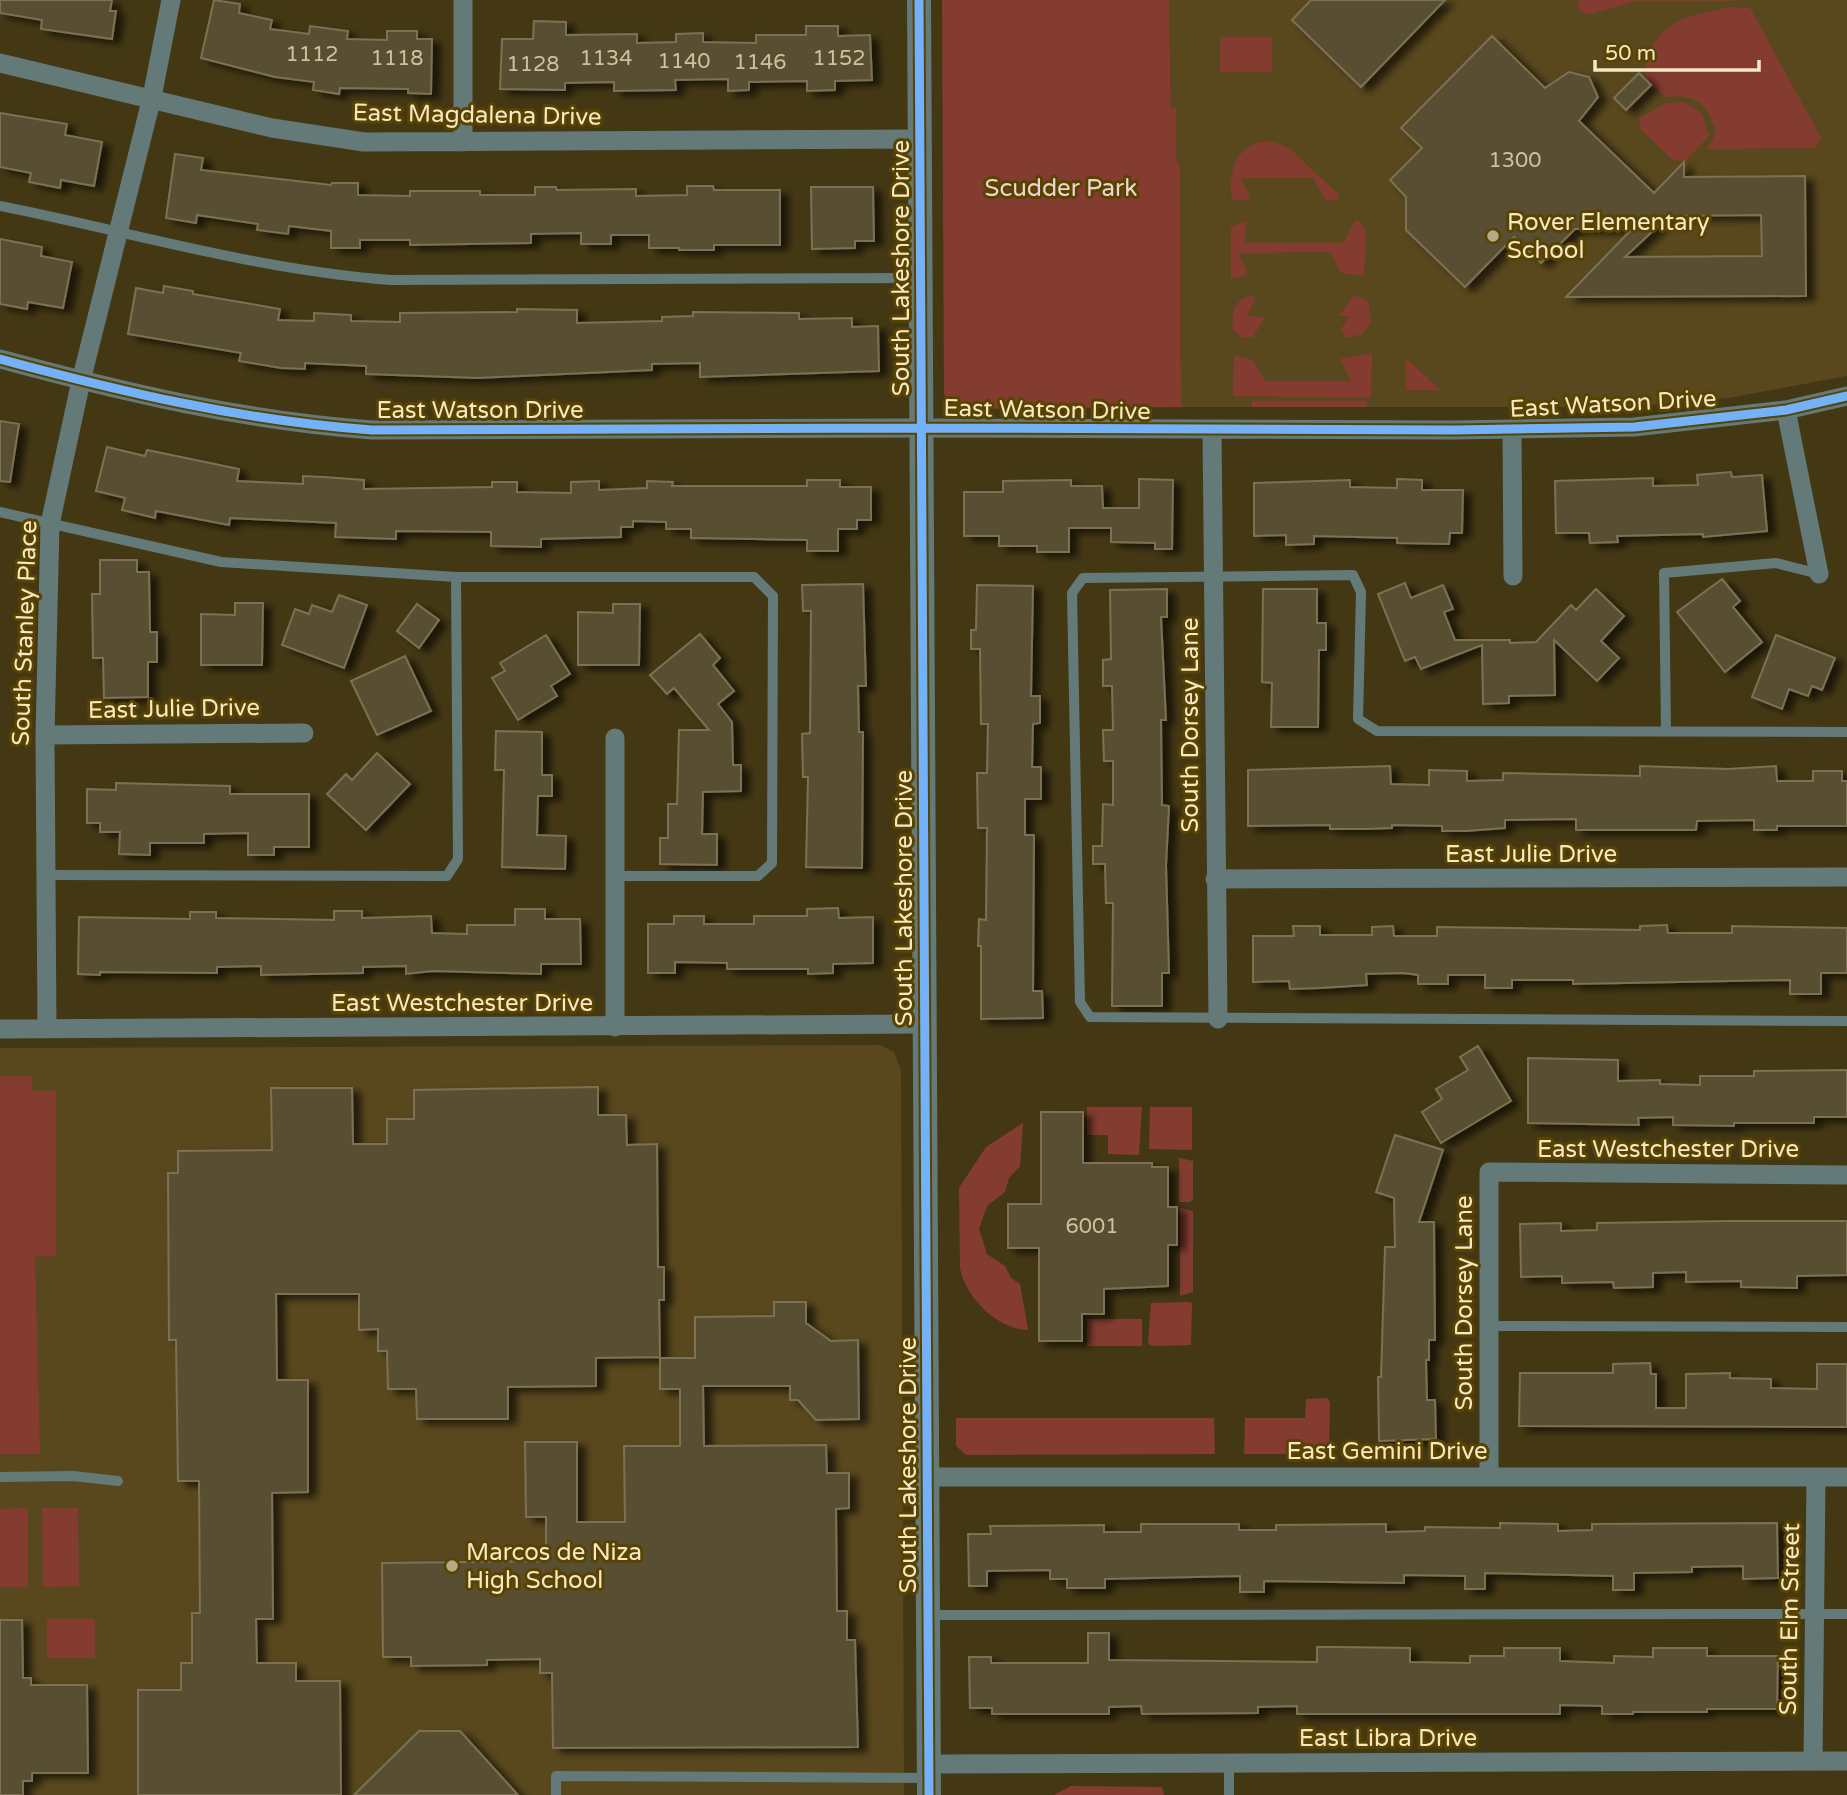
<svg xmlns="http://www.w3.org/2000/svg" width="1847" height="1795" font-family="'Varela Round',sans-serif">
<style>
.built{fill:#59481d}
.green{fill:#843c31}
.building{fill:#594f31;stroke:#7c7152;stroke-width:2;fill-rule:evenodd;filter:url(#shadow)}
.lines{fill:none;stroke-linecap:round;stroke-linejoin:round}
.service{stroke:#647a78;stroke-width:10}
.minor{stroke:#647a78;stroke-width:19}
.tertiary{stroke:#647a78;stroke-width:24}
.cycleway-casing{stroke:#584300;stroke-width:13}
.cycleway{stroke:#73b2f8;stroke-width:9}
.poi-dot{fill:#b8aa86;stroke:#584300;stroke-width:2.5}
.labels{text-anchor:middle;dominant-baseline:central;stroke-width:6;stroke-linejoin:round;paint-order:stroke}
.number-label{font-size:21px;fill:#d0c19e}
.street-label{font-size:24px;fill:#f7e7c3;stroke:#584300}
.park-label{font-size:24px;fill:#eed4d0;stroke:#584300}
.poi-label{font-size:24px;fill:#f7e7c3;stroke:#584300;text-anchor:start}
</style>
<defs>
<filter id="shadow"><feDropShadow dx="8" dy="4.5" stdDeviation="3.5" flood-color="#0009"/></filter>
</defs>
<rect width="100%" height="100%" fill="#443814"/>
<path class="built" d="M1169 0H1847V376L1728 398 1621 407H1181L1180 167 1176 157V109L1171 108Z
M880 1045 894 1052 901 1070 904 1795H0V1048Z"/>
<path class="green" d="M942 0H1169L1171 108H1176V157L1180 167 1181 402 1184 407 958 409 950 407 944 393Z
M1578 0H1733V1H1636L1588 15 1579 10Z
M1731 7 1750 8 1821 138 1815 148 1707 149 1716 133C1710 104 1694 93 1665 97L1646 80C1644 68 1647 58 1652 48 1667 16 1699 14 1731 7Z
M1220 37H1272V72H1220Z
M1685 102 1702 114 1709 136 1685 161 1673 160 1640 129 1639 118 1667 103Z
M1268 141 1288 147 1339 195 1338 200 1326 201 1313 178H1241L1251 199 1232 201C1228 172 1235 144 1268 141Z
M1356 220 1361 222 1366 234 1364 276 1341 273 1330 252 1238 253 1247 271 1244 276 1231 279V227L1247 221 1244 243H1343Z
M1354 295 1368 301 1371 323 1362 334 1346 338 1341 329 1349 316H1339Z
M1254 296 1255 301 1246 316 1265 317 1253 337 1243 338 1233 330C1231 313 1235 296 1254 296Z
M1372 353 1371 398 1233 396 1234 355 1253 361 1265 381H1351L1340 359Z
M1406 358 1440 390H1406Z
M1252 401H1367V407H1252Z
M0 1076H32V1091H56V1256L35 1257 40 1454H0Z
M1087 1107H1142L1139 1155 1108 1154V1135H1087Z
M1150 1107H1192V1150L1149 1149Z
M1023 1123 1020 1166 1009 1178 1005 1192 987 1206 979 1229 987 1254 1005 1266 1011 1278 1020 1284 1028 1330C997 1329 966 1298 960 1268L959 1188 986 1147Z
M1179 1158 1193 1161V1199L1190 1202H1179Z
M1180 1208 1193 1211V1292L1180 1296Z
M1188 1302 1192 1303 1191 1345 1153 1346 1148 1344 1151 1303Z
M1087 1319H1142V1346H1087Z
M1327 1398 1330 1402 1329 1454H1244L1245 1418H1305L1306 1399Z
M956 1418H1214L1215 1454 966 1455 956 1446Z
M28 1508V1587H0V1509Z
M42 1508H78L79 1586 43 1587Z
M47 1619H95V1658H47Z
M1071 1786 1162 1787 1164 1795H1054Z"/>
<path class="building" d="M0 0H112L110 11H116L112 39 41 29 42 20 0 13Z
M214 0 240 4 239 13 272 20 270 29 309 34 310 26 348 31 347 39 387 40V31H417V39H432L431 94 408 93V89L340 88 339 94 313 90 314 82 275 77 201 58Z
M1311 0H1445L1361 87 1292 20Z
M534 21 566 22V35L637 34V43L676 42V34L703 33V42L756 43V35H806V26H838V36L870 35 872 80 835 81V90L807 91V81L749 82V90L728 91V79L675 80 676 90 614 91V82L565 83V90L500 89 502 39H533Z
M1492 36 1545 88 1569 72 1589 77 1598 97 1579 121 1654 193 1684 162V177L1805 176 1806 296 1566 297 1632 229H1575L1541 263 1514 237 1465 287 1406 230V197L1390 180 1422 148 1401 128ZM1761 215 1762 256 1625 257 1669 216Z
M1639 73 1651 85 1626 110 1614 98Z
M0 113 67 124 65 135 102 142 94 186 61 180 60 188 29 182 31 173 0 167Z
M175 154 203 158 201 170 331 185 332 183H358V195L410 196V191H480V195H535V187H556L557 190 636 189V196L687 195V186H713L714 190H780V245H714V250H679V248H649V235H611V244H581V233L531 234V243L410 245V240H360V248H331V231L289 226 288 234 257 230 258 224 197 215 196 223 166 218Z
M811 187H873L874 241H855V248L812 249Z
M0 239 42 247 41 256 72 262 63 308 28 302 27 309 0 304Z
M164 286 193 291V294L280 309 278 320 314 321V313L351 315V321L400 322V313L517 312V309L577 310V323L662 321V317L693 316V312L799 313V319L852 318V327L878 326 879 371 700 377V363L652 364V370L478 378 366 374V366L305 363V369L281 368 239 361 241 353 128 334 136 288 163 293Z
M0 421 19 424 10 482 0 481Z
M107 447 145 456 147 450 239 469 237 481 303 484V476L324 477 364 480V489L492 487V482H517V492L571 493V482L599 481V490L647 488V481L673 482 672 486H807V480H840V487H871V520H857V529H838V551H807V540L691 538V529H666V522L633 521V527H621V537L541 539V547L491 546V532L396 531V539L335 537 336 523 230 518 229 525 156 511 155 518 122 510 125 498 96 491Z
M1731 472 1732 477 1762 475 1767 531 1703 537V534L1617 536 1618 542 1590 543 1589 533H1556L1555 481 1653 478V486L1698 485 1697 475Z
M1139 479 1173 480 1172 549H1155V543L1111 542V528H1069V552H1037V546H999V536H964V492H1003V481L1071 480V486H1102L1103 508H1139Z
M1397 479 1422 480V490H1463L1462 533H1450L1449 544 1397 543V538L1314 536V544L1286 545V535L1254 536V483L1350 480V487L1397 488Z
M100 560H137V572H149L150 632H157V662H148V697L104 698 103 658H93L92 594H100Z
M1722 579 1740 601 1733 607 1762 642 1725 672 1677 612Z
M1405 583 1411 598 1443 585 1453 609 1444 612 1455 640H1510V643L1536 642 1571 605 1576 610 1596 589 1624 616 1601 641 1619 658 1597 681 1554 640 1555 695 1509 696V703L1483 704 1482 645 1421 669 1415 657 1405 661 1378 594Z
M863 584 866 686H858L859 732H863L862 868 806 867 808 777H803L802 734 810 733 811 611H803L802 585Z
M977 585 1033 586 1031 696H1040V723L1033 724 1032 767H1041V799H1025V835H1034L1033 991H1042L1043 1018 981 1019V946H978L979 919 986 920 987 828H978L977 773H987L988 724H981L980 649H971V630H976Z
M1167 589V617H1161L1166 720H1161L1162 805 1169 806 1166 865 1169 973H1162V1006H1112L1113 903H1106L1105 864H1093V846H1102L1103 804 1113 805V761H1104L1103 730H1113L1112 686H1103V660L1111 659 1110 590Z
M1263 589H1317V623H1326V650H1319L1318 727H1271L1272 683 1262 682Z
M339 595 367 605 344 668 282 645 295 609 309 614 312 605 332 612Z
M235 603H263L262 665H201V614L235 615Z
M417 604 439 620 419 648 397 631Z
M613 604H640L639 665H578V612L613 613Z
M700 634 720 658 713 665 734 691 718 704 732 722 733 765H741V791L703 792 702 834H717V865L660 864V838H668V804H677L679 730H709L674 688 667 694 650 675Z
M546 635 570 674 551 686 557 696 518 720 492 678 505 671 500 663Z
M1776 635 1835 658 1822 690 1812 686 1808 696 1789 689 1782 709 1752 697Z
M405 656 431 711 377 735 351 681Z
M496 731 542 732V775H552V796H538L537 835 566 836 565 869 502 867 504 770H495Z
M377 753 410 784 366 830 327 794 346 774 352 780Z
M1390 766 1391 784 1429 785V770L1467 771V781L1503 780V773L1640 776V766L1728 769 1776 766 1777 781H1813V771H1842V781H1847V826H1777V830H1754V820L1697 821 1696 830H1576V819L1505 820V828L1466 831H1442V826L1392 825V828L1365 829H1330V825L1248 826V770Z
M116 783 230 786V794H309V847H274V855H248V833L204 834V843H150V855L119 854 120 832H100V823H87V789L116 790Z
M838 908 839 918 873 917V963L833 964V973L808 974V969H727V963L675 962V973H648V924H674V916H704V924H754V916H807V909Z
M515 909H545V919H580L581 964H541V974L433 971 406 974V966L363 967V973L261 975V966L217 967V973L100 972V975L78 974 79 917 190 919V912H216V918L334 920V911H362V918L431 916 432 933 467 934V925H515Z
M1667 925 1668 933H1732V926L1847 928V973H1821V994H1790V980L1573 984V980H1512V988H1485V975H1448V984H1418V975L1403 973 1366 974 1367 985 1321 988 1290 989 1289 981 1253 982V936H1294L1293 926H1320V935H1372V927L1393 926 1394 936H1437V927L1640 930V926Z
M1478 1046 1511 1101 1441 1143 1422 1112 1442 1099 1436 1089 1468 1070 1460 1057Z
M1528 1058 1618 1060V1081L1660 1080V1084L1700 1085V1076H1754V1071L1847 1070V1117H1814V1123H1734V1126L1673 1125V1117L1638 1118 1639 1125 1528 1123Z
M598 1087V1115H626L627 1145 657 1144 658 1267H664V1300H659L660 1357 596 1358V1386L508 1387V1419H417L416 1389H388L387 1351H378V1329L359 1330V1294H276L277 1380H308V1492L272 1493 273 1619H256L257 1663H296V1681H340L341 1795H138V1690H181V1663H192V1613H200L199 1481H178L176 1340H169L168 1173H178V1151L272 1150 271 1088H352L353 1144H387V1119H414V1090Z
M1041 1112H1083V1163H1152V1167H1168V1207H1177V1245H1168V1286L1104 1289V1314H1082V1341H1039V1248H1008V1204H1041Z
M1395 1135 1443 1150 1419 1222H1434L1435 1340H1429V1360H1426L1427 1400H1435L1436 1439 1379 1441 1378 1377H1381L1385 1247H1395L1394 1198 1376 1192Z
M1729 1221H1847V1275L1797 1276V1288L1741 1287V1281L1686 1282V1272L1653 1273V1287L1614 1288 1613 1282 1562 1283V1276L1521 1277 1520 1224 1561 1223V1231L1597 1230V1223Z
M774 1302H806V1323L831 1341 858 1340 859 1419 816 1420 798 1400H790V1386H703L704 1446 826 1445 827 1473H849V1508L836 1509 837 1611H847V1640H855L858 1747 553 1748 552 1673H540V1659L487 1660V1665L411 1666V1657H383L382 1563 546 1561V1517H526L525 1442H577V1522H625L624 1446H680V1389H660V1358H695V1317L774 1316Z
M1650 1363 1651 1374H1656V1408H1686V1374L1730 1373V1378L1771 1379V1388L1817 1389V1364H1847V1427L1519 1426 1520 1373H1613V1364Z
M1500 1523 1558 1524V1531L1592 1530V1524L1777 1523 1778 1578 1743 1579V1566L1692 1567V1572L1634 1573V1590H1613V1576L1485 1573V1589H1465V1576L1404 1575V1583L1264 1581V1592H1240V1576L1105 1579V1588H1067V1579H1050V1570L987 1571V1586H969L968 1534H991L990 1526 1104 1525V1532H1141V1524H1239V1530H1276V1525L1386 1524V1532L1425 1531V1527L1500 1528Z
M0 1620H22L23 1678H31V1685H87L88 1773H32V1781H23V1795H0Z
M1088 1633H1109V1660L1317 1662V1647H1338L1410 1648V1662L1470 1663V1656H1504V1648H1560V1661L1614 1663V1656L1653 1657V1648H1707V1656H1778L1777 1709H1707V1712H1633V1714H1602V1706L1560 1705V1714H1297V1706L1258 1707V1713L1142 1714 1141 1706 1109 1707V1714H992V1708H970L969 1657H991V1663H1088Z
M419 1731H460L518 1795H354Z"/>
<g class="lines">
<path class="service" d="M0 206C131 232 257 270 391 280L919 278
M0 512 221 562 456 577H754L773 596 772 863 758 876H615
M1666 731 1664 573 1776 563 1819 574
M1847 732 1377 731 1358 719 1361 592 1353 575 1083 578 1072 593 1080 1002 1090 1017 1847 1021
M46 875 447 876 458 859 456 577
M1489 1326 1847 1327
M0 1477 73 1476 118 1481
M928 1615 1847 1614
M1229 1763V1795
M556 1795V1776L928 1778"/>
<path class="minor" d="M463 0V142
M0 63 272 128 364 142 920 139
M0 359C122 392 245 421 372 430L921 428 1455 430 1634 427 1786 410 1847 396
M1786 410 1819 574
M1512 429 1513 576
M1212 430 1218 1019
M45 735 304 733
M615 738V1027
M1215 879 1847 877
M0 1029 924 1024
M47 1029 45 735 50 524 81 381 152 97 171 0
M1489 1475V1172L1847 1175
M927 1477H1847
M1813 1761 1816 1477
M929 1764 1847 1761"/>
<path class="tertiary" d="M919 0 929 1795"/>
<defs>
<path id="cycleway" d="M919 0 929 1795
M0 359C122 392 245 421 372 430L921 428 1455 430 1634 427 1786 410 1847 396"/>
</defs>
<use href="#cycleway" class="cycleway-casing"/>
<use href="#cycleway" class="cycleway"/>
</g>
<g class="poi-dot">
<circle cx="1493" cy="236" r="7"/>
<circle cx="452" cy="1566" r="7"/>
</g>
<g class="labels">
<g class="number-label">
<text x="312" y="54">1112</text>
<text x="397" y="58">1118</text>
<text x="606" y="58">1134</text>
<text x="839" y="58">1152</text>
<text x="684" y="61">1140</text>
<text x="760" y="62">1146</text>
<text x="533" y="64">1128</text>
<text x="1515" y="160">1300</text>
<text x="1092" y="1226">6001</text>
</g>
<g class="street-label">
<text transform="translate(477 115) rotate(1)">East Magdalena Drive</text>
<text transform="translate(901 268) rotate(-90)">South Lakeshore Drive</text>
<text transform="translate(1613 404) rotate(-3)">East Watson Drive</text>
<text x="480" y="410">East Watson Drive</text>
<text transform="translate(1047 410) rotate(1)">East Watson Drive</text>
<text transform="translate(25 633) rotate(-88)">South Stanley Place</text>
<text transform="translate(174 709) rotate(-1)">East Julie Drive</text>
<text transform="translate(1190 725) rotate(-90)">South Dorsey Lane</text>
<text x="1531" y="854">East Julie Drive</text>
<text transform="translate(904 898) rotate(-90)">South Lakeshore Drive</text>
<text x="462" y="1003">East Westchester Drive</text>
<text x="1668" y="1149">East Westchester Drive</text>
<text transform="translate(1464 1303) rotate(-90)">South Dorsey Lane</text>
<text x="1387" y="1451">East Gemini Drive</text>
<text transform="translate(908 1465) rotate(-90)">South Lakeshore Drive</text>
<text transform="translate(1790 1619) rotate(-89)">South Elm Street</text>
<text x="1388" y="1738">East Libra Drive</text>
</g>
<g class="park-label">
<text x="1061" y="188">Scudder Park</text>
</g>
<g class="poi-label">
<text x="1507" y="222">Rover Elementary<tspan x="1507" dy="28">School</tspan></text>
<text x="466" y="1552">Marcos de Niza<tspan x="466" dy="28">High School</tspan></text>
</g>
</g>
<path d="M1595 60v10h164v-10" fill="none" stroke="#f7e7c3" stroke-width="3.5"/>
<text x="1605" y="60" font-size="21" fill="#f7e7c3" stroke="#584300" stroke-width="5" paint-order="stroke">50 m</text>
</svg>
